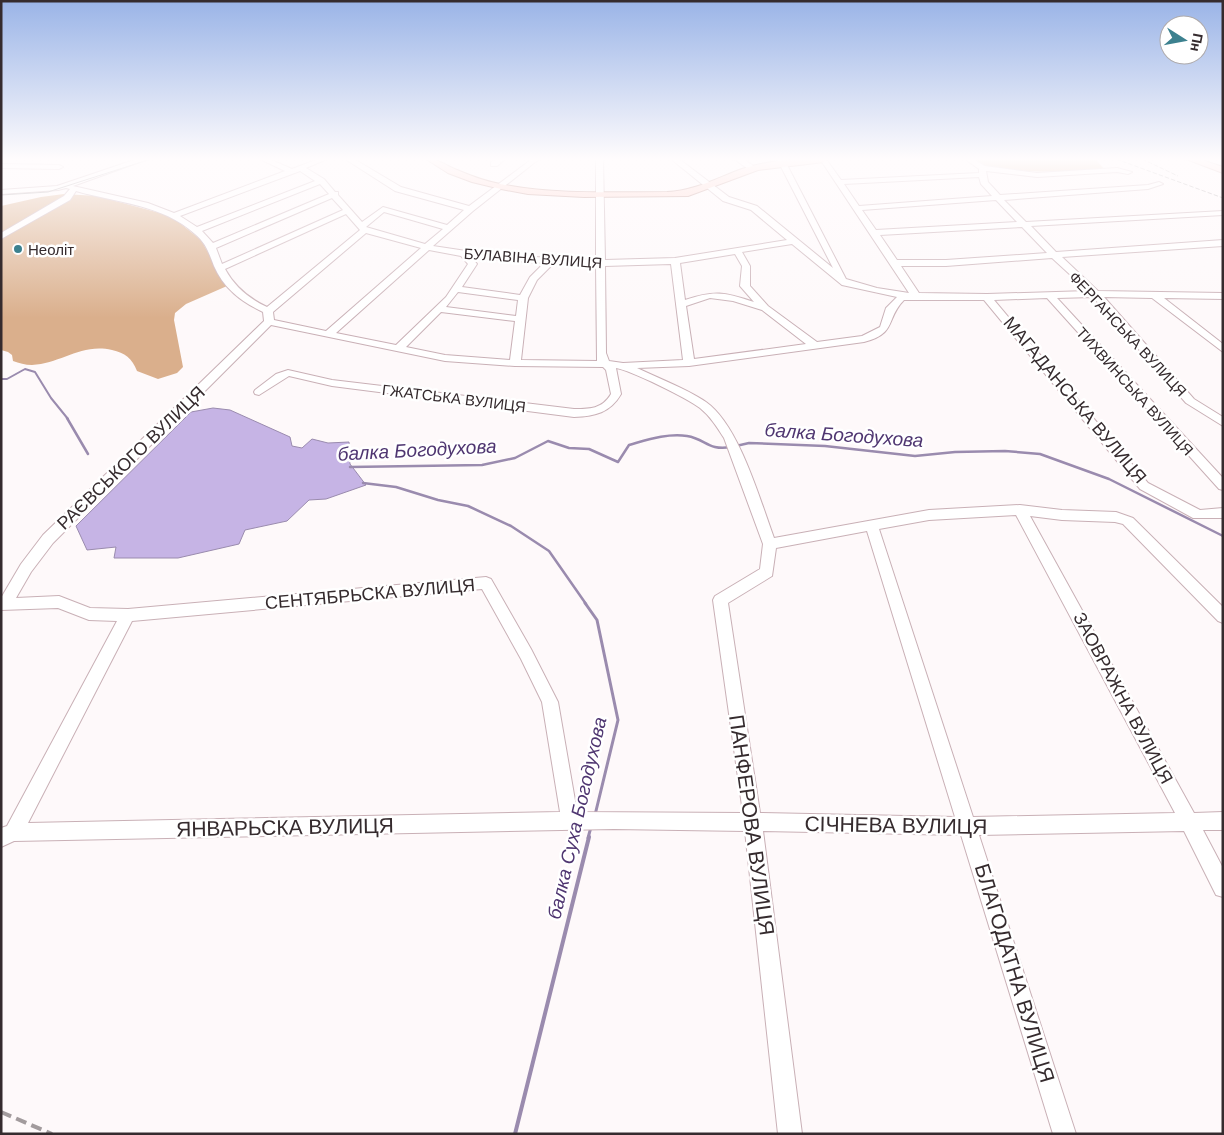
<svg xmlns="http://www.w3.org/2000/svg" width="1224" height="1135" font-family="Helvetica,sans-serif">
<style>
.forest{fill:#daaf8c}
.water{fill:#c6b4e5;stroke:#9a8bae}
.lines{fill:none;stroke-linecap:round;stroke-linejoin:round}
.stream-far3{stroke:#9a8bae;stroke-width:2}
.stream-far2{stroke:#9a8bae;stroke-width:2.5}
.stream-far1{stroke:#9a8bae;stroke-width:3}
.stream{stroke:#9a8bae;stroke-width:4}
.minor-casing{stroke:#c9b0b6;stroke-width:2}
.major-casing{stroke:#b6827a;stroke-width:2}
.minor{fill:#fff;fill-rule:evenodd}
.major{fill:#fdd0c8;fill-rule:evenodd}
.tram{stroke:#a29b9d;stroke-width:1}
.rail-far1{stroke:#a29b9d;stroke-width:1;stroke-dasharray:4.5 2;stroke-linecap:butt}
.rail{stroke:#a29b9d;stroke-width:4;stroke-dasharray:11 5.5;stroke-linecap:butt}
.poi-dot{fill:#3c818f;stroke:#fff;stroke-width:2}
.labels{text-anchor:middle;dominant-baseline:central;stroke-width:5;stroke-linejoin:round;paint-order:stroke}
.far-poi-label{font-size:15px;fill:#352b2e;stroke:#fff;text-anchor:start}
.far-street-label{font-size:15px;fill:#352b2e;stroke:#fff}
.street-label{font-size:18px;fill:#352b2e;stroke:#fff}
.water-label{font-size:19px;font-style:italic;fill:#4f3671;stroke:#fff}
.near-street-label{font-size:21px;fill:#352b2e;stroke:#fff}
</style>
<rect width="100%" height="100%" fill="#fef9fa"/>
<path class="forest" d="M976 159H1095L1105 170C1063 171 1020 175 979 164Z
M64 194 97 196 171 216 201 240 227 286 186 304 175 313 174 320 183 367 177 373 158 379 137 371C132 358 125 353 112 350 80 343 61 364 32 365 25 365 19 363 13 361L12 355 8 352 1 350V206L41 197Z"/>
<path class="water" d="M213 408 230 410 290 437 292 446 302 448 312 439 328 443 349 442 350 464 366 485 326 499 309 500 287 521 245 530 239 544 178 558H114L116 547 87 550 76 526 191 412Z"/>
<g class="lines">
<path class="stream-far3" d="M1 379H7L25 369 35 372 51 398 68 419"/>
<path class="stream-far2" d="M67 418 88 454
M736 446 749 443 825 446 915 456 955 452 1005 451 1040 454 1109 479 1223 536
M350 467 482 465 515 458 548 441 569 448 589 449 618 462 629 445C647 440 667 433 687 436 706 439 708 451 731 447
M363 483 396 487 438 500 468 506 511 526 549 551 586 604"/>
<path class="stream-far1" d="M585 603 597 620 618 720 595 815
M588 838 591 827"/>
<path class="stream" d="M515 1134 589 837"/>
<defs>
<path id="minor" d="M137 159H148L73 186 148 203 174 213 285 171 260 159H269L292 169 318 159H327L306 168 324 179 335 192H338V195L362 222 383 207 447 225 464 210 395 191 345 159H354L401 187 469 206 532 159H539L473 211 433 246 493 255 596 260V159H603L605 260 675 258 787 240 751 210 723 201 671 159H679L729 197 757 206 833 268 777 159H784L846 279 877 288 909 293 820 159H826L841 180 979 173V169L965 159H973L985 166 1037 173 1117 168 1132 172 1128 174 1117 172 1037 177 986 171 988 182 1000 195 1148 185 1159 182 1163 184 1148 189 1004 200 1026 222 1223 211V215L1031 226 1056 252 1223 240V246L1062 257 1098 291 1223 293V299L1164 298 1223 344V352L1152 298 1104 297 1194 399 1223 417V426L1186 403 1093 297 1057 298 1223 478V490L1219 489 1047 298 994 300 1148 483 1200 510 1223 508V518H1193L1140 489 984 300H904C885 319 898 333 864 342L689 366 637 368C660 379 685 388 706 402 739 425 760 500 774 538L929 510 1020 505 1062 510 1116 512 1133 518 1223 607V623L1218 621 1123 524 1115 522 1062 520 1030 516 1194 813 1223 812V830H1203L1223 868V897L1216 895 1184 831 979 835 1076 1134H1053L961 835 763 831 802 1134H778L745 831 614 829 14 841 1 847V828L7 826 117 621 89 620 58 608 1 610V598L21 564 43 535 264 321 263 312C242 302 224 289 214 266 209 253 206 243 195 234 162 204 117 203 76 191L70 200 1 239V233L64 196 70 189 66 188 58 190 1 194V190L57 186ZM300 171 315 181 197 227 180 216ZM979 177 981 184 992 196 859 206 844 184ZM320 184 329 194 213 243 202 231ZM332 198 343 210 222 264 216 248ZM996 200 1017 222 876 230 862 210ZM384 212 443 229 425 244 366 227ZM346 214 360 230 267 307C248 298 235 287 225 269ZM1022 227 1047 253 946 260H897L880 235ZM366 233 421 248 326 331 274 320 273 312ZM792 244 842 285 897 297 886 308 880 327 862 336 817 342 768 306 750 286V266L742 252ZM429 250 461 256 468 264 446 297 396 345 336 333ZM735 254 742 266 740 286 754 302C725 292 714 290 685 300L680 263ZM472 258 544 263 530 277 520 295 462 287 477 264ZM1052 258 1088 291 987 294 919 293 901 266H946ZM554 263 596 265 597 361 521 360 528 298 537 280ZM671 264 683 360 623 363 609 361 606 353 605 266ZM458 292 518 300 516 316 446 307ZM710 298 733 301 762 310 806 344 694 359 686 306ZM441 312 515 321 510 360 445 355 406 347ZM271 325 445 361 515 366 603 367 606 370 611 394C602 409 590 409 574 409L332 380 288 370 276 374 255 390 254 392 255 394 259 395 289 376 332 386 574 417C595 416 610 413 621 394L616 368C630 370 687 398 700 408 710 416 717 427 724 438L763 544 760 569 715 596 713 600 743 813 577 812 558 702 531 649 491 579 486 577 128 609 90 608 59 596 16 598 31 572 53 543ZM1016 515 1175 813 973 817 879 529 929 520ZM867 531 955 817 760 813 728 603 772 576 776 548ZM482 589 521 659 542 702 560 812 28 823 132 621Z
M497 159H505L497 166H491V162Z
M734 159H743L758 169 751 171Z
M1 164 59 165 63 167 59 169 1 168Z"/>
<path id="major" d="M426 159C440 159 444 165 457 170 471 176 485 181 500 184 554 195 612 192 667 192 694 191 717 178 742 169 770 160 800 158 828 159L824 162 758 170 688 196 584 197 528 194 501 189 472 182 448 173Z
M1186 159H1199L1223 167V173Z"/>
</defs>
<use href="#minor" class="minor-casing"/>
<use href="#major" class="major-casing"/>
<use href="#minor" class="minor"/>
<use href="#major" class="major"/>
<path class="tram" d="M1 195 48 192 151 159"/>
<path class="rail-far1" d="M1116 159 1223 198
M1142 159 1178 176"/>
<path class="rail" d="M1 1112 52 1134"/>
</g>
<linearGradient id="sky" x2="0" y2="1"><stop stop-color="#9ab4e7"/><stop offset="0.5" stop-color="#fffcfd"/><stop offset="1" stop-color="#fffcfd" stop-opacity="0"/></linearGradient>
<rect width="1224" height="318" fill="url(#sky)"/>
<circle class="poi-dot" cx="18" cy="249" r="5"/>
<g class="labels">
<g class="far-poi-label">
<text x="28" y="249">Неоліт</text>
</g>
<g class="far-street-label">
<text transform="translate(533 258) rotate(4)">БУЛАВІНА ВУЛИЦЯ</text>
<text transform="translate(1128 334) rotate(47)">ФЕРГАНСЬКА ВУЛИЦЯ</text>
<text transform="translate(1135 391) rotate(48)">ТИХВИНСЬКА ВУЛИЦЯ</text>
<text transform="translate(454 398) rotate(7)">ГЖАТСЬКА ВУЛИЦЯ</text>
</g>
<g class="street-label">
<text transform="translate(1075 400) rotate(50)">МАГАДАНСЬКА ВУЛИЦЯ</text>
<text transform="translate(131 458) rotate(-44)">РАЄВСЬКОГО ВУЛИЦЯ</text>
<text transform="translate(370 594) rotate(-5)">СЕНТЯБРЬСКА ВУЛИЦЯ</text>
<text transform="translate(1123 698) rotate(62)">ЗАОВРАЖНА ВУЛИЦЯ</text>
</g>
<g class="water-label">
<text transform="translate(844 435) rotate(4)">балка Богодухова</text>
<text transform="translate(417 450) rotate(-3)">балка Богодухова</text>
<text transform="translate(577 818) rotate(-77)">балка Суха Богодухова</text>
</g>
<g class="near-street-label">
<text transform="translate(752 825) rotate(82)">ПАНФЕРОВА ВУЛИЦЯ</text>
<text transform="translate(896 825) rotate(1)">СІЧНЕВА ВУЛИЦЯ</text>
<text transform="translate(285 827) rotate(-1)">ЯНВАРЬСКА ВУЛИЦЯ</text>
<text transform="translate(1015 973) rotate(73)">БЛАГОДАТНА ВУЛИЦЯ</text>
</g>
</g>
<rect width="1224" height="1135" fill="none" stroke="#352b2e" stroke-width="5"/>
<g transform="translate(1184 40) rotate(101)"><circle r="24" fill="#ffffff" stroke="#aeaaab"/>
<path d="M0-4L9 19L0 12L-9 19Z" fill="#3c818f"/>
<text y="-8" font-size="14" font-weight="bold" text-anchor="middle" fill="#352b2e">Пн</text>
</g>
</svg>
